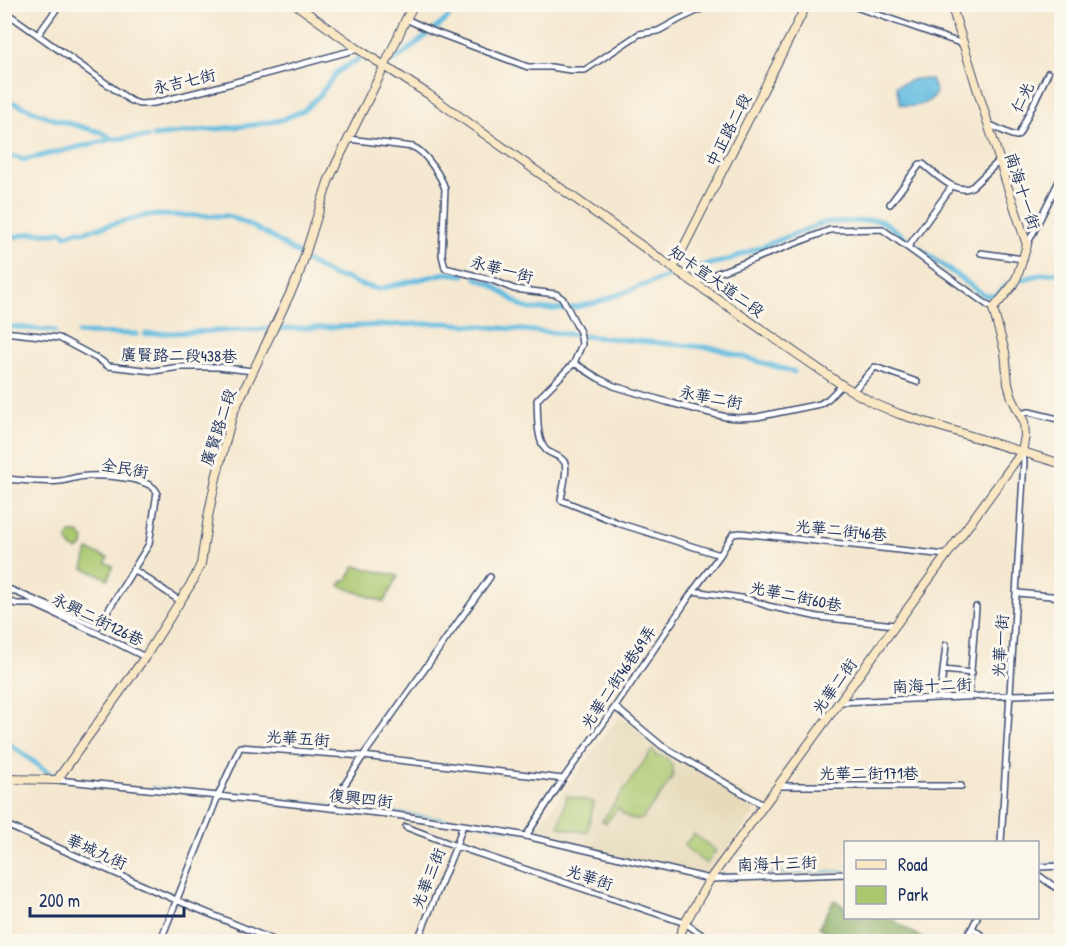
<svg xmlns="http://www.w3.org/2000/svg" width="1066" height="946" font-family="'Patrick Hand','LXGW WenKai TC',sans-serif">
<style>
.built{fill:#e6daba}
.green{fill:#abc86f;stroke:#637c66;stroke-width:1.5}
.forest{fill:#88ac62;stroke:#526e60;stroke-width:1.5}
.water{fill:#62bce0;stroke:#3e769f;stroke-width:1.5}
.lines{fill:none;stroke-linecap:round;stroke-linejoin:round}
.stream{stroke:#62bce0;stroke-width:1.5}
.canal{stroke:#62bce0;stroke-width:5}
.street-casing{stroke:#3c4b6f;stroke-width:8}
.secondary-casing{stroke:#3c4b6f;stroke-width:10}
.street{stroke:#fff;stroke-width:5}
.secondary{stroke:#fae7c3;stroke-width:8}
.labels{text-anchor:middle;dominant-baseline:central;stroke-width:6;stroke-linejoin:round;paint-order:stroke}
.street-label{font-size:16px;fill:#1b2f5e;stroke:#fbf7ec}
</style>
<rect width="100%" height="100%" fill="#fbf7ec"/>
<filter id="ink" filterUnits="userSpaceOnUse"><feTurbulence type="fractalNoise" baseFrequency=".0167" numOctaves="2"/><feDisplacementMap in="SourceGraphic" scale="12" xChannelSelector="R" yChannelSelector="G"/><feConvolveMatrix kernelMatrix="1 2 1 2 8 2 1 2 1" color-interpolation-filters="sRGB"/></filter>
<filter id="wash" filterUnits="userSpaceOnUse"><feTurbulence type="fractalNoise" baseFrequency=".008" numOctaves="4" result="noise"/><feDisplacementMap in="SourceGraphic" scale="24" xChannelSelector="R" yChannelSelector="G"/><feGaussianBlur stdDeviation="1.35" result="paint"/><feColorMatrix in="noise" values="0 0 0 0 0 0 0 0 0 0 0 0 0 0 0 0 0 1.4 0 .05"/><feComposite in="paint" operator="in"/></filter>
<g filter="url(#wash)">
<rect width="100%" height="100%" fill="#f5e8d0"/>
<path class="built" d="M619 716 661 749 754 799 755 811 706 879 533 834Z"/>
<path class="green" d="M70 533H79L84 539 83 546 77 550 70 547 67 540Z
M88 550 108 558 106 563 113 566 108 579 83 568Z
M355 566 398 576 384 602 340 586 342 581H346Z
M652 750 656 753 655 756C661 755 664 756 668 760 672 764 674 768 673 774 671 784 649 809 642 819 630 822 625 816 618 808L606 823 602 821Z
M567 796 594 802 587 833 559 827Z
M694 834 716 851 706 864 684 846Z"/>
<path class="forest" d="M834 900 845 907 846 918H890L926 941H822L828 933 819 927Z"/>
<path class="water" d="M915 79H931L936 93C929 105 913 109 900 104L896 86Z"/>
<g class="lines">
<path class="stream" d="M152 787 215 792
M224 792 328 805
M335 804 482 824 520 832
M1038 863H1062
M718 875 846 871"/>
<path class="canal" d="M435 29 448 18
M394 61 426 36
M4 104 15 103 50 118 100 132 113 139
M153 136 253 125 281 120 304 110 319 96 337 72 360 58
M4 158C12 156 17 156 23 160L113 139 147 137
M4 239 32 233H56L61 231 66 235 79 230 82 232 148 215 228 216C251 223 280 242 300 255
M912 243 984 295 996 296 1010 282
M306 261 333 276 345 278 361 285 379 289 446 273 464 275
M692 268 725 261 823 223 877 220 887 224 909 241
M476 278 491 284 523 307 530 309H565
M1020 280 1043 274 1062 272
M571 308 595 303 669 276
M4 326 55 331
M278 329 445 323 579 335
M78 333 137 334
M145 334 267 329
M585 336 714 348 794 372
M4 740 57 779"/>
</g>
</g>
<g filter="url(#ink)">
<g class="lines">
<defs>
<path id="street" d="M847 4 963 44
M4 11 131 101 140 104 154 103 206 90 358 49
M406 19 432 31 528 67H551L570 70H585L639 34 658 31 680 19 712 4
M38 35 60 4
M988 124 1012 135 1017 136 1019 134 1048 73
M349 139 413 147C425 151 442 178 445 189L442 255 445 268 492 280 514 289 556 294 563 299 580 332 582 344 574 363 537 400C538 414 536 440 546 450 552 455 562 456 565 463 568 472 562 491 561 500L621 524 720 555
M890 204 920 164H923C936 174 957 197 973 186L999 161
M1027 245 1062 175
M908 247 952 186
M981 253 1023 259
M694 282 830 230 882 229 993 309
M4 332 59 338 100 360 108 366 153 371 180 367H218L253 371
M574 363 598 378 614 386 667 402 726 417 738 418 757 417 820 404 828 399 842 385
M853 391 875 367 917 382
M1020 414 1029 412 1062 420
M4 479C22 480 42 483 60 481 69 480 78 476 87 476 104 475 149 477 157 492L149 544 98 627 4 587
M133 569 180 601
M693 591 748 599 768 606 818 617 895 625
M1017 593 1062 597
M4 600 17 604H34L97 633 145 657
M943 670 972 673
M969 696 976 607
M940 698 946 645
M839 702 1062 693
M615 707 662 746 763 805
M57 780 218 796 396 815 483 828 526 836 710 879 846 874
M778 786H961
M330 808 363 756 490 577
M4 824 176 900 278 942
M406 827 456 846 685 923 712 942
M526 836 563 779 615 707 693 591 720 555 733 534 740 533 946 555
M1001 842 1024 461 1022 452
M1038 867 1062 866
M1038 875 1062 892
M972 928 990 942
M160 942 218 796 240 747 363 756 563 779
M417 942 456 846 463 825
M963 942 972 928 977 918"/>
<path id="secondary" d="M295 4 358 49 428 94 673 268 842 385 873 403 899 414 1062 464
M673 268 807 4
M4 779 57 780 145 657 194 579 201 564 208 517 216 478 233 413 298 277 328 182 336 164 385 65 406 19 414 4
M677 942 685 923 710 879 1022 452 1025 436 1024 422 1012 398 1008 384 1005 352 993 309 1012 286 1017 277 1027 245 1008 188 951 4"/>
</defs>
<use href="#street" class="street-casing"/>
<use href="#secondary" class="secondary-casing"/>
<use href="#street" class="street"/>
<use href="#secondary" class="secondary"/>
</g>
</g>
<g class="labels">
<g class="street-label">
<text transform="translate(184 81) rotate(-13)">永吉七街</text>
<text transform="translate(1022 97) rotate(-64)">仁光</text>
<text transform="translate(728 130) rotate(-63)">中正路二段</text>
<text transform="translate(1023 191) rotate(72)">南海十一街</text>
<text transform="translate(502 269) rotate(15)">永華一街</text>
<text transform="translate(717 281) rotate(35)">知卡宣大道二段</text>
<text transform="translate(179 355) rotate(1)">廣賢路二段438巷</text>
<text transform="translate(711 397) rotate(11)">永華二街</text>
<text transform="translate(218 427) rotate(-72)">廣賢路二段</text>
<text transform="translate(125 468) rotate(10)">全民街</text>
<text transform="translate(841 530) rotate(6)">光華二街46巷</text>
<text transform="translate(796 596) rotate(12)">光華二街60巷</text>
<text transform="translate(98 619) rotate(26)">永興二街126巷</text>
<text transform="translate(1000 646) rotate(-86)">光華一街</text>
<text transform="translate(618 677) rotate(-56)">光華二街46巷69弄</text>
<text transform="translate(932 685) rotate(-2)">南海十二街</text>
<text transform="translate(834 686) rotate(-54)">光華二街</text>
<text transform="translate(298 738) rotate(4)">光華五街</text>
<text x="869" y="773">光華二街171巷</text>
<text transform="translate(361 798) rotate(6)">復興四街</text>
<text transform="translate(97 851) rotate(24)">華城九街</text>
<text transform="translate(777 863) rotate(-2)">南海十三街</text>
<text transform="translate(590 877) rotate(19)">光華街</text>
<text transform="translate(428 878) rotate(-68)">光華三街</text>
</g>
</g>
<rect width="1066" height="946" fill="none" stroke="#fbf7ec" stroke-width="24"/>
<rect x="844" y="841" width="195" height="78" fill="#fbf7ec" stroke="#a1a7b3" stroke-width="1.5"/>
<rect x="856" y="860" width="30" height="9" fill="#fae7c3" stroke="#a1a7b3" stroke-width="1.5"/>
<text x="898" y="871" font-size="18" fill="#1b2f5e">Road</text>
<rect x="856" y="886" width="30" height="18" fill="#abc86f" stroke="#a1a7b3" stroke-width="1.5"/>
<text x="898" y="901" font-size="18" fill="#1b2f5e">Park</text>
<path d="M30 907v9h154v-9" fill="none" stroke="#1b2f5e" stroke-width="3"/>
<text x="39" y="907" font-size="18" fill="#1b2f5e" stroke="#fbf7ec" stroke-width="4.5" paint-order="stroke">200 m</text>
</svg>
